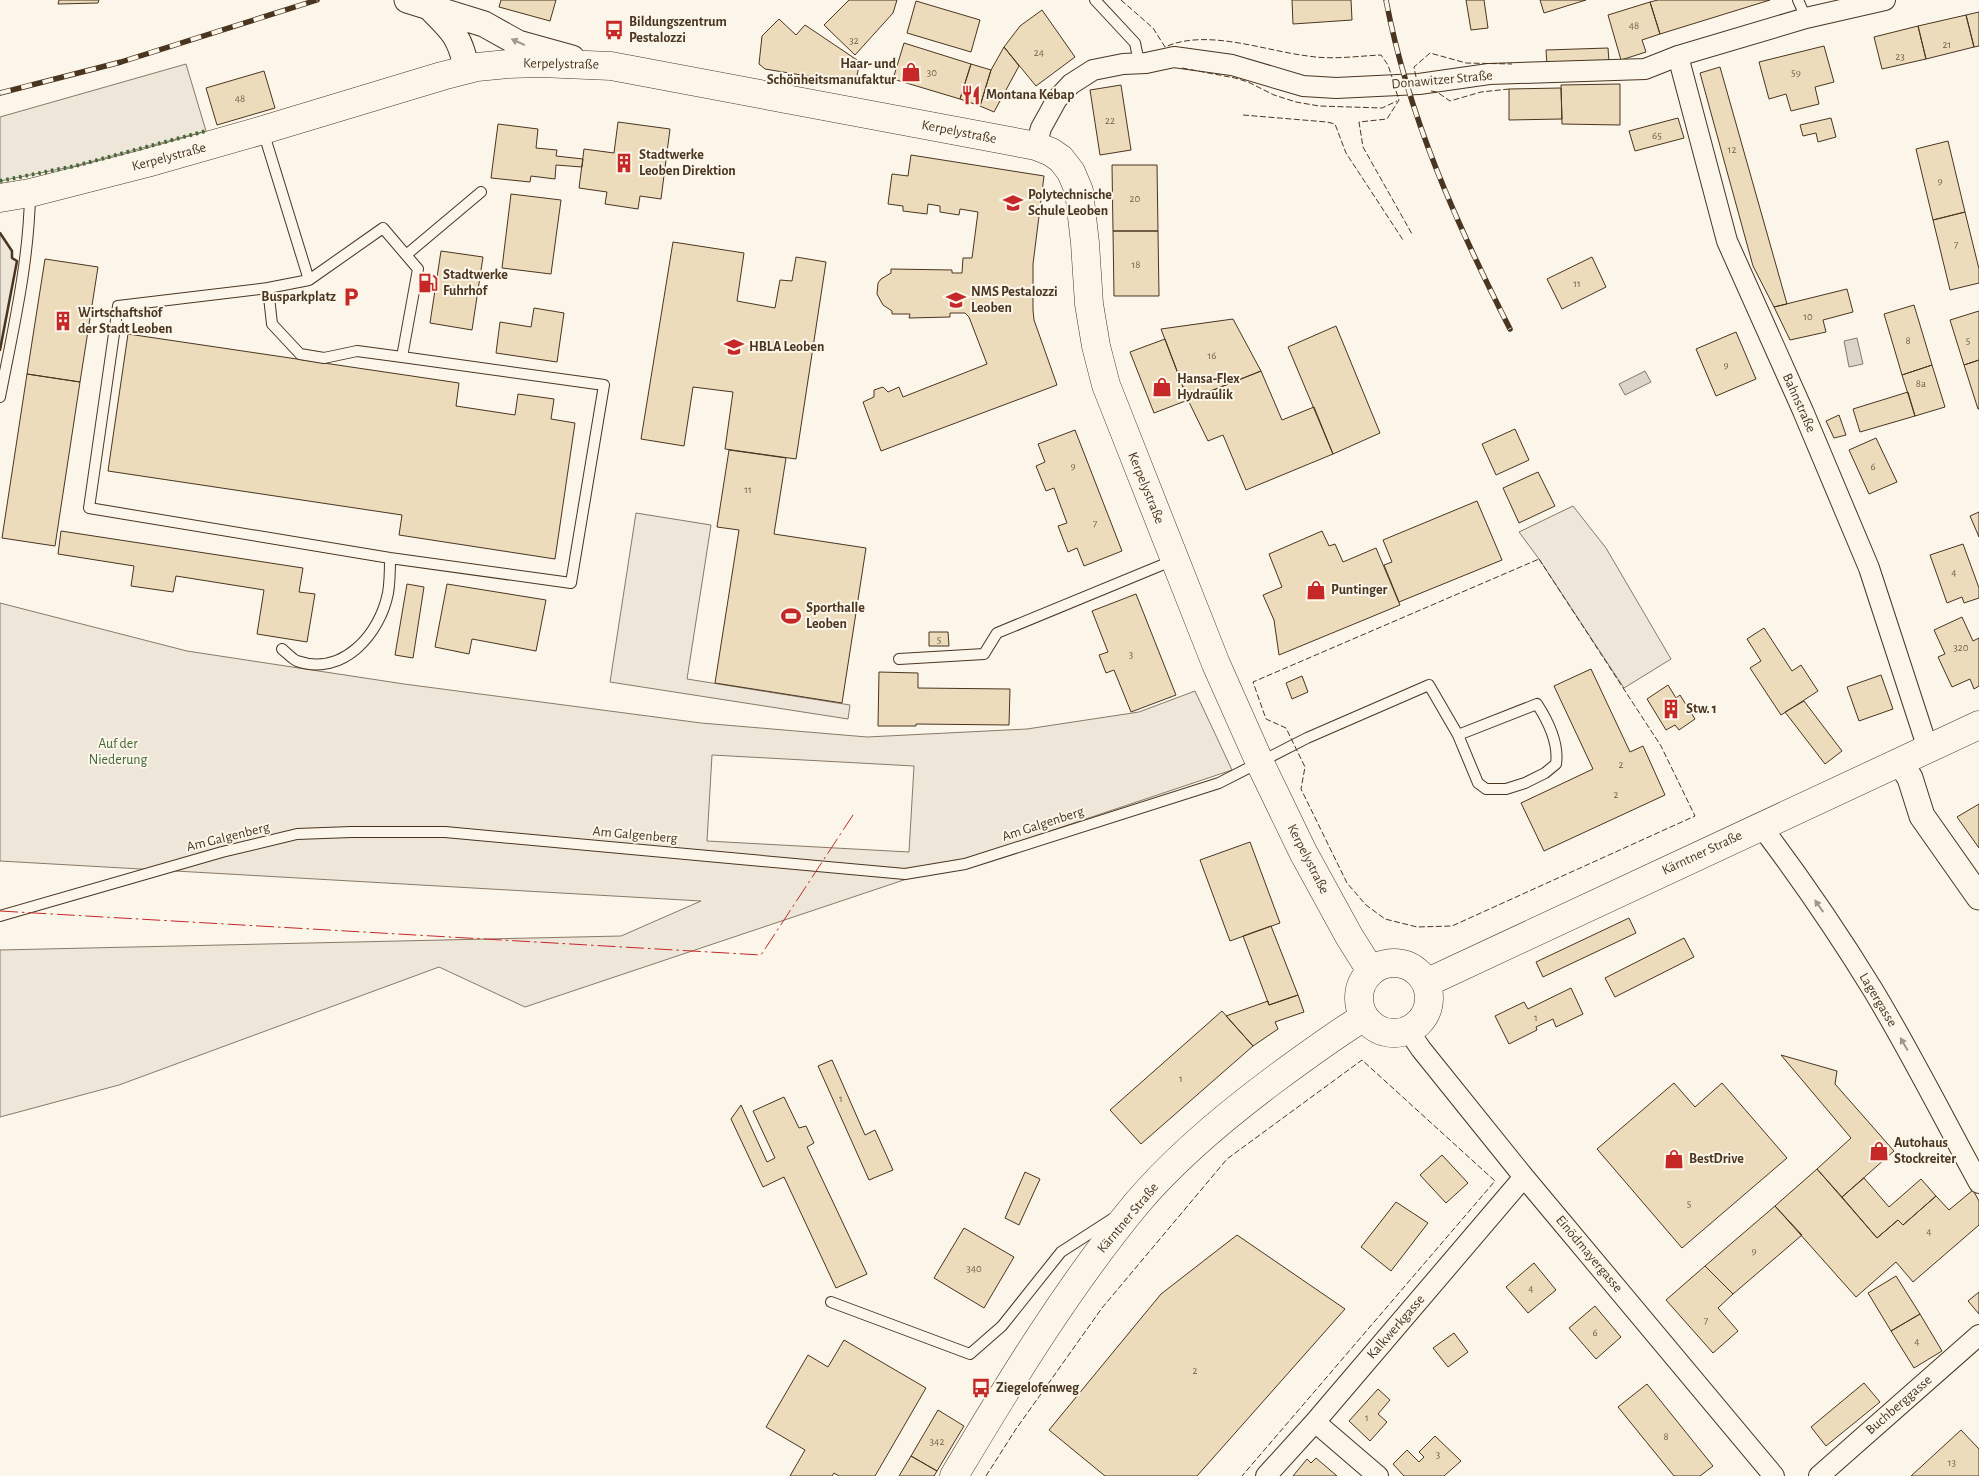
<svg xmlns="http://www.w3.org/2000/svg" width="1979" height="1476" font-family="'Alegreya Sans',sans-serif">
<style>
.green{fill:#ede6d9;stroke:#887966;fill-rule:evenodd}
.water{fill:#dcd4c6;stroke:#887966}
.building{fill:#ecdcbc;stroke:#4a3520}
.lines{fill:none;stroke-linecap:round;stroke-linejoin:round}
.service-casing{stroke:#4a3520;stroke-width:12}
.minor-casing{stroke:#4a3520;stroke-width:22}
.tertiary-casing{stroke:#4a3520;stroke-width:27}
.secondary-casing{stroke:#4a3520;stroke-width:29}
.primary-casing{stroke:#4a3520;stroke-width:29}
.service{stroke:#fbf6e9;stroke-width:10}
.minor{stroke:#fbf6e9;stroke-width:20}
.tertiary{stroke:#fbf6e9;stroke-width:25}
.secondary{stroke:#fbf6e9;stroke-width:28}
.primary{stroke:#fbf6e9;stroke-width:28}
.rail-casing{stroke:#4a3520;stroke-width:5.5}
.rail{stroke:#fbf6e9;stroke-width:4;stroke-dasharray:11;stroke-linecap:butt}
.hedge{stroke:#436837;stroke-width:4;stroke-dasharray:2.5 4;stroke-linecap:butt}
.fence{stroke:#4a3520;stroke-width:1;stroke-dasharray:6 2.5;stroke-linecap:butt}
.wall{stroke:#4a3520;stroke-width:2.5}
.power{stroke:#c62828;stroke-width:1;stroke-dasharray:18 4 2.5 4;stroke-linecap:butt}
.oneway{fill:#a29684}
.labels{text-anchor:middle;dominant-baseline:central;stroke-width:4;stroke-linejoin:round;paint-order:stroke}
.number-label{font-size:11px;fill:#725f47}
.poi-label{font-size:14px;font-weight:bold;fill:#4a3520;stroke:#fbf6e9;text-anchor:start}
.street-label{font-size:14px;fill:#4a3520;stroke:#fbf6e9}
.park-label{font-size:14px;fill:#436837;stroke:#fbf6e9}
</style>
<rect width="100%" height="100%" fill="#fbf6e9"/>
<path class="green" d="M186 64 206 131 75 166 0 181V117Z
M0 233 12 251V258L17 261 0 350Z
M1573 506 1606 548 1671 659 1624 688 1539 559 1519 532Z
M636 513 711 525 687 679 850 705 848 719 610 682Z
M0 603 187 651 404 684 701 723 867 737 1027 729 1139 712 1195 691 1232 770 525 1007 439 967 119 1085 0 1117V950L621 936 701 901 0 861ZM712 755 914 766 909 852 707 841Z"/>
<path class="water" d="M1857 338 1863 364 1849 367 1844 341Z
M1645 371 1651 382 1625 395 1619 384Z"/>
<path class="building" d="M59 0H99L98 3 58 4Z
M501 0H556L550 21 499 7Z
M849 0H897L893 13 855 55 824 25Z
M1292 0H1351L1352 20 1293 24Z
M1466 0H1484L1488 28 1471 30Z
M1540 0H1586L1544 13Z
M1658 0H1770L1660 34 1650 2Z
M916 1 980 20 971 52 907 33Z
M1650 2 1660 34 1642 40 1646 52 1621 60 1608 15Z
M1042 10 1075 57 1036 86 1004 47 1020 26Z
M1979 12V46L1974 47 1966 15Z
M1966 15 1974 47 1926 59 1918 26Z
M779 19 796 35 805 25 860 62 855 84 765 69 759 64 762 36Z
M1918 26 1926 59 1882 69 1874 37Z
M904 43 971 64 960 99 893 79Z
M1824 46 1834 82 1815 87 1819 104 1791 111 1786 94 1769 99 1759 62Z
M1004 47 1019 66 994 112 980 106 991 70Z
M1608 48 1609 62 1547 65 1546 50Z
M971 64 991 70 980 106 960 99Z
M1720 67 1787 304 1774 307 1753 266 1700 73Z
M264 71 275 108 217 125 206 88Z
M1620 84V125L1562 124 1561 85Z
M1121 85 1131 150 1100 155 1090 90Z
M1561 88 1562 119 1509 120V89Z
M1678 118 1684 138 1635 151 1629 131Z
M1831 118 1836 137 1818 142 1816 133 1803 136 1800 125Z
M618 122 670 129 661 199 640 196 638 209 605 204 607 192 579 188 584 149 614 153Z
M498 124 538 129 536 148 557 150 556 156 583 159 582 167 556 165 555 179 531 176 530 182 491 178Z
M1948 141 1965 212 1933 220 1916 149Z
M911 155 1044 176 1033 264V310L1034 320 1057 385 881 451 863 402 874 397V390L883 387 888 392 899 387 903 397 987 364 969 317 965 313H950V317L909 318 910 314H892V311L883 305 877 294 878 283 881 279 891 273V269L952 270V273H962L963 258H972L978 212 960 209 959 215 940 212V206L928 204 927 214 903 211V206L888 204 892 174 908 176Z
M1112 165H1157L1158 231H1113Z
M511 194 561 200 551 274 502 268Z
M1965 212 1979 269V283L1950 290 1933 220Z
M1113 231H1158L1159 296H1114Z
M673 242 744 253 737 301 775 308 780 280 792 281 796 257 826 262 796 459 725 449 733 392 693 387 684 446 641 439Z
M441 251 483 257 472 330 430 323Z
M1592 257 1606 287 1562 309 1547 279Z
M45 259 98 267 80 382 27 374Z
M1847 289 1853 312 1823 320 1826 332 1790 340 1774 307Z
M1914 305 1932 365 1902 375 1884 314Z
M534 308 564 313 557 362 496 353 500 322 531 327Z
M1979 311V360L1964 365 1950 320Z
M1233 319 1261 371 1188 400 1161 329Z
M1336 326 1380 433 1333 454 1288 347Z
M1736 332 1756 379 1716 396 1696 349Z
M128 334 459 383 456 406 515 415 518 394 554 399 551 419 575 423 555 559 399 535 402 515 108 471Z
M1165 339 1188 400 1154 413 1130 352Z
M1979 360V409H1978L1964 365Z
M1932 365 1945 407 1915 416 1902 375Z
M1261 371 1282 420 1314 407 1333 454 1246 490 1223 435 1208 441 1188 400Z
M27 374 80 382 55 546 2 538Z
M1908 392 1915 416 1860 432 1853 409Z
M1839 415 1846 435 1834 438 1826 421Z
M1515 429 1529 460 1496 475 1482 444Z
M1075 430 1122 551 1084 566 1077 548 1068 552 1058 526 1067 523 1054 488 1046 491 1036 466 1045 462 1038 444Z
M1876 438 1897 482 1869 494 1849 450Z
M729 450 786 458 774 534 866 548 842 703 715 683 739 530 717 527Z
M1538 472 1555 506 1519 523 1503 488Z
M1477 501 1502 560 1399 602 1384 565 1392 562 1383 540Z
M1979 512V537L1970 516Z
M61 531 303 568 299 592 315 594 307 642 257 634 264 590 176 576 173 592 131 586 134 566 58 554Z
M1322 531 1329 546 1335 544 1343 562 1376 548 1400 605 1279 655 1274 620 1263 595 1282 587 1269 554Z
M1963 544 1979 588V598L1964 603 1962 597 1947 603 1930 555Z
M407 584 424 587 413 658 395 655Z
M447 584 546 600 536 651 472 639 469 654 435 647Z
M1136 594 1176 695 1131 712 1114 670 1106 673 1099 655 1108 652 1092 611Z
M1962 617 1973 641 1979 638V686L1974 689 1970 679 1952 687 1938 657 1945 654 1934 630Z
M1764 628 1792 671 1801 665 1818 691 1781 715 1750 668 1761 661 1747 639Z
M929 632H948L949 646H929Z
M1591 669 1630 752 1643 746 1665 795 1544 851 1521 803 1593 769 1554 686Z
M879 672 918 673V688L1010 689 1009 725 916 724V726H878Z
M1881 675 1893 709 1859 721 1847 687Z
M1302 676 1308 692 1292 699 1286 683Z
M1668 685 1676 698 1680 695 1695 719 1679 730 1675 725 1666 730 1647 699Z
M1804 701 1842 751 1825 764 1785 712Z
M1979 804V848L1957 817Z
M1250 842 1280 923 1230 941 1200 860Z
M1629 918 1636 933 1543 977 1536 962Z
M1271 926 1298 995 1269 1005 1243 936Z
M1684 938 1694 957 1615 997 1605 978Z
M1571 988 1583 1014 1556 1027 1553 1019 1536 1027 1537 1030 1509 1044 1495 1016 1524 1002 1528 1009Z
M1298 995 1304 1012 1275 1022 1278 1029 1253 1046 1226 1016 1268 1001 1269 1005Z
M1222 1011 1253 1046 1141 1144 1110 1110Z
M1781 1055 1837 1071 1835 1084 1894 1151 1842 1197 1817 1169 1851 1138Z
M832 1060 865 1135 875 1130 893 1170 869 1180 818 1066Z
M1674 1083 1695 1107 1722 1083 1787 1158 1682 1248 1597 1149Z
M784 1097 799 1128 806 1126 814 1143 807 1147 867 1274 836 1288 784 1177 763 1187 731 1119 741 1105 767 1162 775 1158 753 1111Z
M1442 1155 1468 1183 1446 1203 1420 1175Z
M1817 1169 1877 1238 1898 1220 1903 1225 1936 1196 1949 1210 1973 1190 1979 1201V1225L1913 1282 1896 1262 1856 1297 1775 1206Z
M1025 1172 1040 1179 1019 1225 1005 1218Z
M1864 1178 1889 1207 1921 1179 1936 1196 1903 1225 1898 1220 1877 1238 1842 1197Z
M1396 1202 1428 1223 1391 1271 1361 1247Z
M1775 1206 1802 1235 1733 1294 1705 1266Z
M964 1228 1014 1257 984 1308 934 1278Z
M1237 1235 1345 1309 1197 1476H1105L1049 1430 1161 1294Z
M1534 1263 1556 1290 1528 1313 1506 1287Z
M1705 1266 1733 1294 1718 1308 1738 1331 1713 1353 1666 1300Z
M1896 1276 1920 1314 1891 1331 1868 1293Z
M1979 1292V1314L1968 1301Z
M1595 1306 1621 1337 1596 1359 1569 1328Z
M1920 1314 1942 1351 1914 1368 1891 1331Z
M1454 1333 1468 1352 1448 1367 1433 1348Z
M844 1340 926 1388 875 1476H839L834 1473 832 1476H790L805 1450 766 1427 808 1355 828 1367Z
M1864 1383 1880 1402 1826 1446 1811 1427Z
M1647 1384 1713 1466 1700 1476H1674L1618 1407Z
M1378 1389 1390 1400 1378 1414 1387 1422 1370 1441 1349 1421Z
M938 1410 964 1426 937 1471 911 1456Z
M1961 1430 1979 1449V1476H1911Z
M1435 1436 1461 1461 1444 1476H1404L1393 1464 1407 1450 1419 1462 1424 1457 1419 1452Z
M911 1456 937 1471 934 1476H899Z
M1316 1458 1337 1476H1293L1307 1459 1311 1463Z"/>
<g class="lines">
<defs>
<path id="service" d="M1095 0 1135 43 1139 62
M1798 0 1806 18
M263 131 309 280 268 288 118 306 89 508 390 558 571 583 604 385 402 357 418 269 383 228 309 280
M406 255 481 192
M268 288 272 324 300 354 324 358 357 351 402 357
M0 397C13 330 29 262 30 194
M282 649C287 653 292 659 297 661 343 677 380 634 388 593 390 582 390 570 390 558
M899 659 984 654 997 633 1174 560
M0 916 222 852 297 834 351 832H445L905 874 965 864 1219 783 1307 738 1429 685 1458 735 1478 783 1486 789H1506L1525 783 1545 773 1556 764C1559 744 1548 721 1537 704L1458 735
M831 1302 970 1354 1002 1326 1061 1252 1112 1219"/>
<path id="minor" d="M1678 56 1727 241 1803 411 1869 568 1928 749
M1036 146 1041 128 1057 99 1071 84 1093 70 1123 64 1146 63 1174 57 1232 65 1303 86 1336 88 1419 84 1489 74 1645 69 1678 56 1806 18 1885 0
M1761 826C1801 879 1838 933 1873 990 1911 1053 1944 1119 1979 1183
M1408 1030 1421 1049 1524 1177 1774 1476
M1315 1422 1378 1476
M1266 1476 1315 1422 1524 1177
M1819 1476 1979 1335"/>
<path id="tertiary" d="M407 0 484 24 518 43 572 58
M431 9C454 32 460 37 467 70
M1900 762 1910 778 1922 816 1979 897"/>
<path id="secondary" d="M0 198 30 193 147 163 263 130 442 76 477 67 508 64 540 63 611 66 1036 146 1051 152 1061 159 1071 172 1079 191 1085 243 1089 304 1096 346 1106 385 1216 664 1260 763 1303 852 1349 936 1371 971"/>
<path id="primary" d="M1359 998a35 35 0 1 1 70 0a35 35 0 1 1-70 0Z
M1426 983 1979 725
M954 1476C1010 1382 1067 1288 1137 1203 1176 1157 1223 1118 1271 1082 1302 1059 1332 1037 1364 1017"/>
</defs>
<use href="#service" class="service-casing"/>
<use href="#minor" class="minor-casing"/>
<use href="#tertiary" class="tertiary-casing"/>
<use href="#secondary" class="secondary-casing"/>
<use href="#primary" class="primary-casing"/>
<use href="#service" class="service"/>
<use href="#minor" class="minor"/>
<use href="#tertiary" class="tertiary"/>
<use href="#secondary" class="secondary"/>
<use href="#primary" class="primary"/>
<defs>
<path id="rail" d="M1386 0C1408 116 1457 225 1510 329
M0 93 121 62 317 0"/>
</defs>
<use href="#rail" class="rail-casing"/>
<use href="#rail" class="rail"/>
<path class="hedge" d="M0 181 75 166 206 131"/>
<path class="fence" d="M1121 0 1153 28 1165 47C1207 28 1265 51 1308 56 1332 60 1358 56 1381 55L1388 65 1392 77
M1182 68 1235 78 1248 82 1274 95 1296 102 1319 106 1382 108 1397 101
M1416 77 1414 67 1430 53 1466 63 1512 64
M1396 91 1399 100 1387 119 1359 122 1363 147 1412 234
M1431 91 1437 92 1450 101 1481 92 1509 89
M1243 115 1327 122 1335 124 1346 153 1403 240
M1539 559 1661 746 1695 816 1452 926 1417 927 1385 919 1366 905 1347 883 1301 789 1305 767 1286 728 1266 719 1253 682Z
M986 1476 1016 1429 1102 1308 1227 1159 1362 1060 1495 1181 1242 1476"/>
<path class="wall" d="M0 233 12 251V258L17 261 0 350"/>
<path class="power" d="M0 911 761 955 855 812"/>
</g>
<defs><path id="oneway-solid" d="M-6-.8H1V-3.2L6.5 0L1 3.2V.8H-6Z" transform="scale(1.25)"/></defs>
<g class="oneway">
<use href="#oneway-solid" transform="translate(518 42) rotate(-156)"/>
<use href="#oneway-solid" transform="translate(1819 906) rotate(-125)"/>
<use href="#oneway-solid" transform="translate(1904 1044) rotate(-120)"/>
</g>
<defs>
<symbol id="bus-bare" viewBox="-9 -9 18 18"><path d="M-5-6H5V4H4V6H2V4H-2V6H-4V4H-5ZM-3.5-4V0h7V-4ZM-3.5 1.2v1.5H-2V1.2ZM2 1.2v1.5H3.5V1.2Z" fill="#c62828" stroke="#fbf6e9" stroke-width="2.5" paint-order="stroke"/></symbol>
<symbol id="shop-bare" viewBox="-9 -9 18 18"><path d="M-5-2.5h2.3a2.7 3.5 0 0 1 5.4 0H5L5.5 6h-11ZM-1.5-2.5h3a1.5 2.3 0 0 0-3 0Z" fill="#c62828" stroke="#fbf6e9" stroke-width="2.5" paint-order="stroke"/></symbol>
<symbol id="restaurant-bare" viewBox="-9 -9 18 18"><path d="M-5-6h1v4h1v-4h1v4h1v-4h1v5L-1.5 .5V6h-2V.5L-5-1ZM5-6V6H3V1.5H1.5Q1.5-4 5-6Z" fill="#c62828" stroke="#fbf6e9" stroke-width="2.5" paint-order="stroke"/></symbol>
<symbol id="building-bare" viewBox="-9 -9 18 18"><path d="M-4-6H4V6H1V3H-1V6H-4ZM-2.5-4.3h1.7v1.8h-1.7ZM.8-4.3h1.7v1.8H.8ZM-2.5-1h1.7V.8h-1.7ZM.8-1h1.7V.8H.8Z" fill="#c62828" stroke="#fbf6e9" stroke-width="2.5" paint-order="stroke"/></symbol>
<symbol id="school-bare" viewBox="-9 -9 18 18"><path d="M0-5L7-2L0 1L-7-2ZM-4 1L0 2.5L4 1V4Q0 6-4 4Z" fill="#c62828" stroke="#fbf6e9" stroke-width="2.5" paint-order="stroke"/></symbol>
<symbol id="fuel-bare" viewBox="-9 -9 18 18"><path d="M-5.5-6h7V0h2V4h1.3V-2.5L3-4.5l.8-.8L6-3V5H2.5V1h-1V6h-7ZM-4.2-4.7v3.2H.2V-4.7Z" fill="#c62828" stroke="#fbf6e9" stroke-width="2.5" paint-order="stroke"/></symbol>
<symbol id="parking-bare" viewBox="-9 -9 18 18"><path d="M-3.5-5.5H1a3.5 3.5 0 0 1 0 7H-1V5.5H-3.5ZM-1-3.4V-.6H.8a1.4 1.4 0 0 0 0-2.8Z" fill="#c62828" stroke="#fbf6e9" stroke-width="2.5" paint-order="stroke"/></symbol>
<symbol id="stadium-bare" viewBox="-9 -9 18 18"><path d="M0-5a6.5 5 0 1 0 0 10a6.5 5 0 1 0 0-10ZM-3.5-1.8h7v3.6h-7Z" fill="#c62828" stroke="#fbf6e9" stroke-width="2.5" paint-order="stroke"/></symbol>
</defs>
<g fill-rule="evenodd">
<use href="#bus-bare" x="600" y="16" width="28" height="28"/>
<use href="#shop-bare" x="897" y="58" width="28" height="28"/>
<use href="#restaurant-bare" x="957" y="81" width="28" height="28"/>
<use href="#building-bare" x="610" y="149" width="28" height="28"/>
<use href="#school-bare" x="999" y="189" width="28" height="28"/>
<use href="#fuel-bare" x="414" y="269" width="28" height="28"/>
<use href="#parking-bare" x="337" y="283" width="28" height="28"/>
<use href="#school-bare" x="942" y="286" width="28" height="28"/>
<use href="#building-bare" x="49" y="307" width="28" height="28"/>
<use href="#school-bare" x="720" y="333" width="28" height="28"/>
<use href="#shop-bare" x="1148" y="373" width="28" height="28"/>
<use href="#shop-bare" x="1302" y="576" width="28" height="28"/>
<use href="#stadium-bare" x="777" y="602" width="28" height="28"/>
<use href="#building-bare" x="1657" y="695" width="28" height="28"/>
<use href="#shop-bare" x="1865" y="1137" width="28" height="28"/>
<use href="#shop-bare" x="1660" y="1145" width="28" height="28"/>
<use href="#bus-bare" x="967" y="1374" width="28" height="28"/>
</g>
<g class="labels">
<g class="number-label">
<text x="1634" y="25">48</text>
<text x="854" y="40">32</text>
<text x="1947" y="44">21</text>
<text x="1039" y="52">24</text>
<text x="1900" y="56">23</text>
<text x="932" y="72">30</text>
<text x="1796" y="72">59</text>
<text x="240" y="98">48</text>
<text x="1110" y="120">22</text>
<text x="1657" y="135">65</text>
<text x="1732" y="149">12</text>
<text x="1940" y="180">9</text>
<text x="1135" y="198">20</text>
<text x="1956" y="244">7</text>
<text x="1136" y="264">18</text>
<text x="1577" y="283">11</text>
<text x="1808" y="316">10</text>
<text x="1908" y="340">8</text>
<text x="1968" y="340">5</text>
<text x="1212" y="355">16</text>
<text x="1726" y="364">9</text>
<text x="1921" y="383">8a</text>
<text x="1073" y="465">9</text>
<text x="1873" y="466">6</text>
<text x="748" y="489">11</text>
<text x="1095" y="523">7</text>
<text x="1954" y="572">4</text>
<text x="939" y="639">5</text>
<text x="1961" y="647">320</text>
<text x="1131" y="654">3</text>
<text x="1621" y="764">2</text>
<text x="1616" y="794">2</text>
<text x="1536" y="1017">1</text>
<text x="1181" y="1078">1</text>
<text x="841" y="1098">1</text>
<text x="1689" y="1203">5</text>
<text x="1929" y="1231">4</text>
<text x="1754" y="1250">9</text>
<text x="974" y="1268">340</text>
<text x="1531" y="1288">4</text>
<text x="1706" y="1320">7</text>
<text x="1595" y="1332">6</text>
<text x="1917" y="1341">4</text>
<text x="1195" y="1370">2</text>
<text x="1367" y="1417">1</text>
<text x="1666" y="1436">8</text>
<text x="937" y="1441">342</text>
<text x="1438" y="1454">3</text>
<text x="1952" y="1462">13</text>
</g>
<g class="poi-label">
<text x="629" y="22">Bildungszentrum<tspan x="629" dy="16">Pestalozzi</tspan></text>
<text x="896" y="64" text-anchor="end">Haar- und<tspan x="896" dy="16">Schönheitsmanufaktur</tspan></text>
<text x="986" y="95">Montana Kebap</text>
<text x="639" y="155">Stadtwerke<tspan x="639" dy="16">Leoben Direktion</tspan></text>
<text x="1028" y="195">Polytechnische<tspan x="1028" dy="16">Schule Leoben</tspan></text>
<text x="443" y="275">Stadtwerke<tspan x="443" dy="16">Fuhrhof</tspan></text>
<text x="971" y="292">NMS Pestalozzi<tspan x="971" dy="16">Leoben</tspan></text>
<text x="336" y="297" text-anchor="end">Busparkplatz</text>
<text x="78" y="313">Wirtschaftshof<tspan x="78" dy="16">der Stadt Leoben</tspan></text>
<text x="749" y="347">HBLA Leoben</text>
<text x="1177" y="379">Hansa-Flex<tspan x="1177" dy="16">Hydraulik</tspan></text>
<text x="1331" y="590">Puntinger</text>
<text x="806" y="608">Sporthalle<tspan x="806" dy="16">Leoben</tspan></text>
<text x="1686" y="709">Stw. 1</text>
<text x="1894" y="1143">Autohaus<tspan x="1894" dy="16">Stockreiter</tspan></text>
<text x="1689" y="1159">BestDrive</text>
<text x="996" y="1388">Ziegelofenweg</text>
</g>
<g class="street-label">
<text transform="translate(561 64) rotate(1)">Kerpelystraße</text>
<text transform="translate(1442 80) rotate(-5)">Donawitzer Straße</text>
<text transform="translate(959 132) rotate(11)">Kerpelystraße</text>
<text transform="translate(169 157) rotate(-15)">Kerpelystraße</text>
<text transform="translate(1799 403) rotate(66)">Bahnstraße</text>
<text transform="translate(1146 488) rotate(68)">Kerpelystraße</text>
<text transform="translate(1043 824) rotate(-18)">Am Galgenberg</text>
<text transform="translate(635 835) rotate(5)">Am Galgenberg</text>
<text transform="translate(228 837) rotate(-14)">Am Galgenberg</text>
<text transform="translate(1702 853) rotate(-25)">Kärntner Straße</text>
<text transform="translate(1308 859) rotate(63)">Kerpelystraße</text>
<text transform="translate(1878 1000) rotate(59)">Lagergasse</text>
<text transform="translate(1128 1218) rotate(-50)">Kärntner Straße</text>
<text transform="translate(1589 1254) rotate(50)">Einödmayergasse</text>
<text transform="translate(1396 1327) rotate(-49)">Kalkwerkgasse</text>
<text transform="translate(1899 1405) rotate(-41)">Buchberggasse</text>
</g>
<g class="park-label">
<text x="118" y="744">Auf der<tspan x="118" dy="16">Niederung</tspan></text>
</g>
</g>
</svg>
